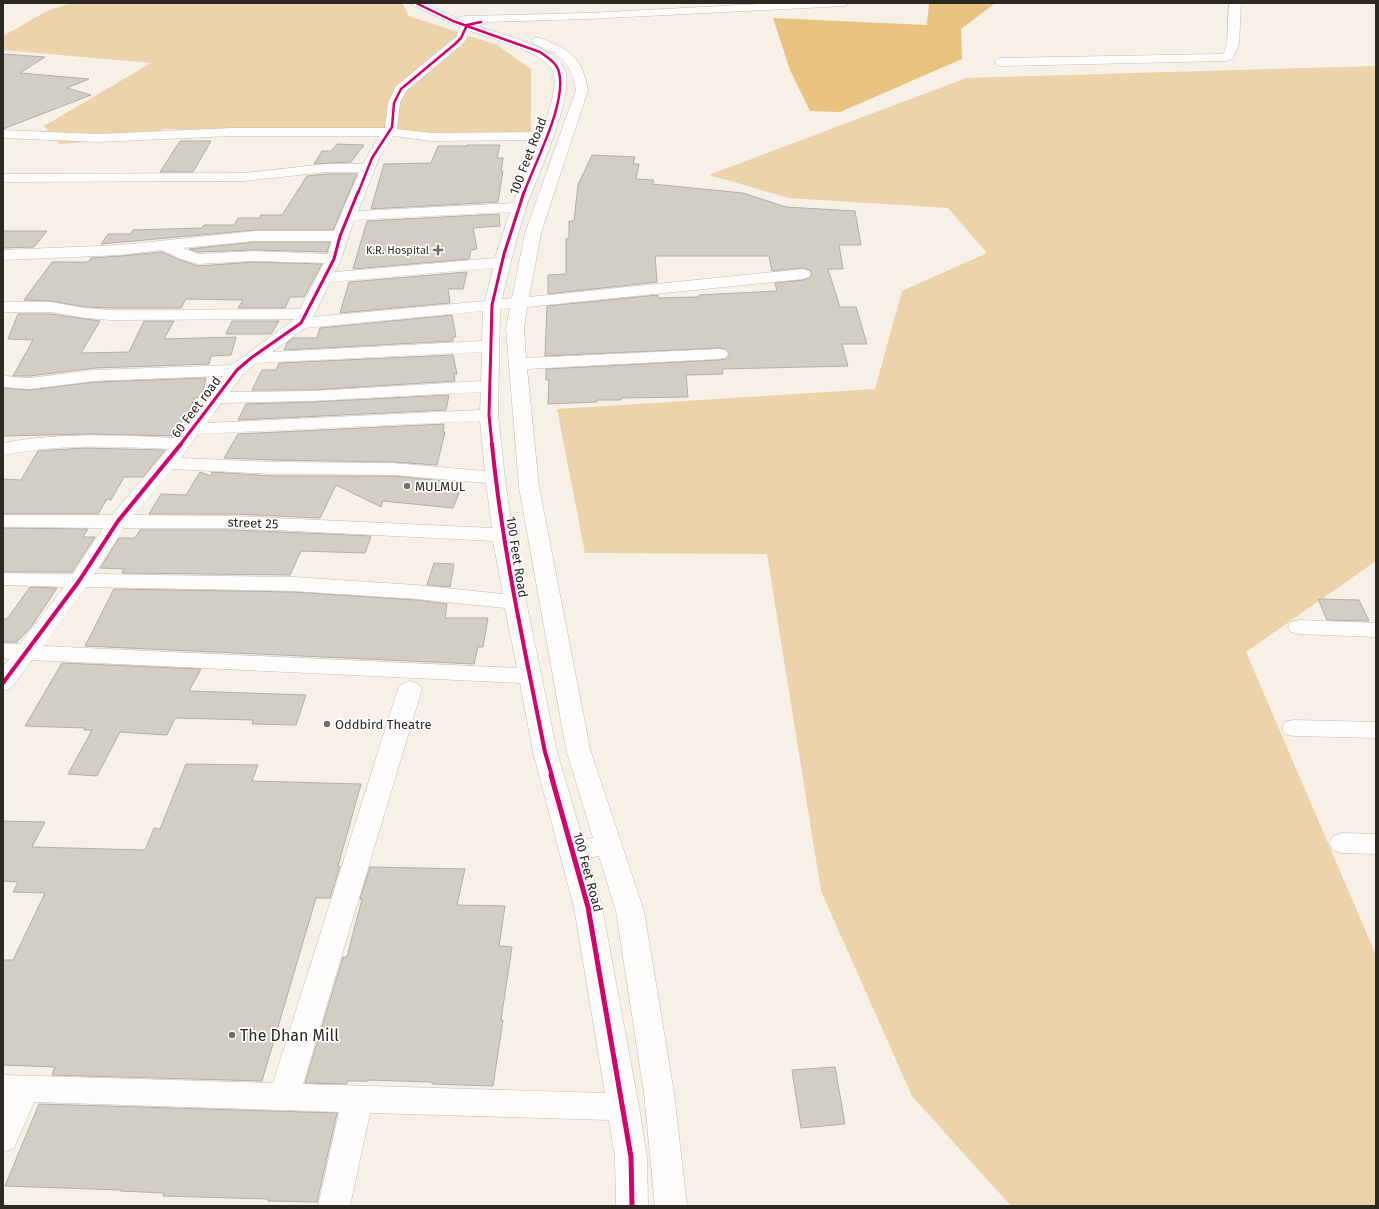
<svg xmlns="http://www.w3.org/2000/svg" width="1379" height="1209" font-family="'Fira Sans',sans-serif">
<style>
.green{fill:#ecd3a9}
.water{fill:#e7c280}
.building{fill:#d2cec6;stroke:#b2aea6}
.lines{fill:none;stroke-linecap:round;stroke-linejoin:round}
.minor-casing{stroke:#c0bbb3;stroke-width:1}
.minor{fill:#fefdfb;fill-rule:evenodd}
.cycleway-far3-casing{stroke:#fff;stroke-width:4}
.cycleway-far2-casing{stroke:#fff;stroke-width:5}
.cycleway-far1-casing{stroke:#fff;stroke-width:6}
.cycleway-casing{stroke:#fff;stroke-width:8}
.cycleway-far3{stroke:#d6006c;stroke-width:2.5}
.cycleway-far2{stroke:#d6006c;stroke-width:3}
.cycleway-far1{stroke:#d6006c;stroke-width:4}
.cycleway{stroke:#d6006c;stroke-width:5}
.poi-dot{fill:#736e67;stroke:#fff;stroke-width:1.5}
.labels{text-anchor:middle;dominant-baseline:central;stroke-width:3.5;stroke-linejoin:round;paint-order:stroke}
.far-poi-label{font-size:11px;fill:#2c2822;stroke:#fff;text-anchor:end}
.street-label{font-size:13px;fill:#2c2822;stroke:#fff}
.poi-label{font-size:13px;fill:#2c2822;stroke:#fff;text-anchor:start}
.near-poi-label{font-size:16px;fill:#2c2822;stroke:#fff;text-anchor:start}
</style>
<rect width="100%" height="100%" fill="#f6f0e6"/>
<path class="green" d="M71 3H402L409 16 497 45 531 69V138L163 129 147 137 60 144 44 126 151 63 3 50V36L47 11Z
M1376 66V561L1246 652 1376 955V1206H1011L912 1096 821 891 767 554 585 553 557 409 875 389 902 291 987 253 948 208 789 198 709 175 966 78Z"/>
<path class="water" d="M929 3H995L961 29 962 59 840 112 810 111 790 70 773 18 927 25Z"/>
<path class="building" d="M3 54 45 57 20 73 89 79 67 88 91 95 3 129Z
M180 141H211L193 172H160Z
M337 144 364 145 351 162 314 164 322 151H331Z
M467 145H500L497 158H503L501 171H503L498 202 371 209 384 164 431 163 438 146H466Z
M592 155 635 157 633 164H639L636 179 654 180 652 184 743 193 786 207 855 211 861 245H839L843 269H828L840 307H856L867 344H842L848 366 722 369 723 374 686 375 688 397 621 398V400H597V402L548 404 549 380H546V369L719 360 726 359 730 354 726 349 719 348 545 356 547 306 658 295V298L699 297V295L777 291 775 283 803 280 809 278 812 275 810 270 803 268 772 271 769 256H655L657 282 548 294V275L566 274V239L569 238V221H574L578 185Z
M326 174H357L333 230H255L101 244 108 234H130L133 230 202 228 204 225H234L238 218H260L261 215H282L307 176Z
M499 214 500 226 473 228 477 249 471 250 469 259 353 269 367 221Z
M3 231H47L34 247 3 248Z
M255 242H330L327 252 254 250 198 252 189 249Z
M162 252 180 260 198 266 254 262 322 264 304 297H290L285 308H238L243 300 186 299 181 308H111L85 307 51 301 24 300 52 262H88L91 258 121 256Z
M467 272 463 289H448L450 303 340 313 349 282Z
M18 314H51L100 321 81 353 129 352 144 321H174L164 339 236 337 231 355 211 356 209 364 95 368 30 376H13L33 340 8 339Z
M452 315 456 337H453V341L284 350 287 343 293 338H317L320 328Z
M232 321H279L271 334H226Z
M453 355 457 374H454L455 381 312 390H252L262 370H276L279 363Z
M206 378 202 397 195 398 174 436 90 434 3 436V392L5 388 30 390 95 382Z
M449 395 446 410 238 420 246 404 312 402Z
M444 424 443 432H445L437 465 393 462 273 460 224 458 238 434Z
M85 448 165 450 143 477H124L111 500 107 499 98 514H3V479L21 480 38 451Z
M200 472 211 476 212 472 273 476H393L463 483 453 508 383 501 381 507 336 485 320 518 234 514H149L161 494 186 495Z
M3 528 88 529 83 537H95L72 572H3Z
M140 530H234L371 536 365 553 301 551 290 575 122 573 124 569 100 568 119 538H135Z
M434 563 454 564 450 587 427 585Z
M30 587 57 588 31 627 17 642H3V619H7Z
M114 589 293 592 416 600 447 604 445 618H488L483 647H478L474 664 85 646Z
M1318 599 1359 600 1369 621 1327 620Z
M62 663 201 669 189 691 306 695 296 725 252 724 253 720 175 718 167 735 120 732 97 776 68 774 92 730H84L85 728 25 726Z
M186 764 258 765 252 781 361 784 338 866H340L330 898H316L262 1081 52 1075 55 1067 3 1065V960H13L45 893 13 892 18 882 3 881V821L45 822 32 847 145 850 154 828 160 829Z
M370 867 465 869 457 905 505 906 499 946 512 947 501 1020H503L493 1086 432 1084V1082L368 1080V1081H347V1084L305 1083 343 957H347L362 899H360Z
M835 1067 845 1124 801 1128 792 1070Z
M39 1104 337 1113 317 1202 268 1201V1199L163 1196 164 1193 120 1191 121 1190 5 1186Z"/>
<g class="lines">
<defs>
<path id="minor" d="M410 3H425L458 19 460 17 464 16 588 13 778 3H850L844 6 588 19 486 22 484 24 478 26C500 34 557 47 565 70 575 97 536 178 526 208 516 239 509 269 502 299L512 298 525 233 576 90C570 60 561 55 534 44L532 41 534 38C540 37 546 40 552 43 576 53 583 65 588 90L541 233 529 297 803 269 809 271 811 274 809 277 803 279 527 307 524 328 526 358 719 349 725 350 728 354 725 358 719 359 527 369 539 487 590 749 644 911 674 1093 687 1206H655L644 1093 616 911 599 856 588 858 602 907 639 1107 647 1157 648 1206H616L615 1157 609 1120 370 1113 350 1206H318L339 1112 34 1102 14 1148 3 1152V1075L273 1083 398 689 402 684 410 681 418 684 422 689 303 1084 605 1093 574 907 533 752 520 683 32 660 11 688 3 691V667L9 659 3 658V644H20L64 587 3 585V573L73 574 103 528 3 527V515H112L168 449C112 446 58 444 3 455V443C61 432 118 435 176 438L184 425H186L223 376 95 381 30 389 12 388 3 386V375L13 377 30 378 95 370 232 365 295 319 111 320 85 318 51 312H3V302H51L85 308 111 310 300 309 324 263 254 261 198 264 181 259 162 250 121 255 3 260V250L121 245 255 231H334L359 172H326L244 181 3 182V174L244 173 326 164H363L379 136H232L97 142 3 138V130L97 134 232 128H385L388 103 396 86 451 41 456 37 460 27 412 5ZM470 31C490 38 542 51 552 70 560 83 547 118 542 132L432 133 397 129 400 103 406 91 459 47 465 41ZM393 136 432 141 538 140 513 203 358 211 379 158ZM510 212 495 258 335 272C344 255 347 238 354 220ZM255 241H332L328 254 254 251 198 254 183 248ZM493 268 485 301 313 317 330 282ZM510 308 506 328 519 487 566 749 593 838 583 840 557 752 517 557 506 487 498 415 500 309ZM483 311 482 341 272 352 305 328ZM482 352 481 381 312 391 230 392 243 374 256 363ZM481 392 480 410 207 423 221 403 312 401ZM480 421 485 471 393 463 273 462 181 458 198 434ZM172 469 273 474 393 475 486 483 492 528 234 516 134 515ZM124 528H234L493 541 503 594 416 585 293 577 94 574ZM86 587 293 591 416 599 505 608 517 668 43 646Z
M1229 3H1241L1239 44 1233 58 1225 61 1001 66 997 65 995 62 997 59 1001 58 1219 54 1224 53 1227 44Z
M1299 620 1376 623V637L1299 634 1291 632 1288 627 1291 622Z
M1294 720 1376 722V738L1294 736 1285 734 1282 728 1285 722Z
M1342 833 1376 834V854L1342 853 1333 850 1329 843 1333 836Z"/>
</defs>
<use href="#minor" class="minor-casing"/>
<use href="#minor" class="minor"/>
<defs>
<path id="cycleway-far3" d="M416 3 453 21 540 52C547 57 557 63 559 72 567 103 535 162 524 193
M358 193 372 158 392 127 394 103 401 89 455 44 461 38 467 25 481 22"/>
<path id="cycleway-far2" d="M180 445 237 370 251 358 301 323 334 259 340 236 358 192
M492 445 489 415 492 305 504 254 524 192"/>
<path id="cycleway-far1" d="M492 444C502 548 525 650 545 752L552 776
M3 683 79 581 118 521 181 444"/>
<path id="cycleway" d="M551 775 588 907 631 1157 632 1206"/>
</defs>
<use href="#cycleway-far3" class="cycleway-far3-casing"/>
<use href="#cycleway-far2" class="cycleway-far2-casing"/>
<use href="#cycleway-far1" class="cycleway-far1-casing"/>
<use href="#cycleway" class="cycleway-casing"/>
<use href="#cycleway-far3" class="cycleway-far3"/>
<use href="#cycleway-far2" class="cycleway-far2"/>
<use href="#cycleway-far1" class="cycleway-far1"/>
<use href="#cycleway" class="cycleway"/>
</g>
<g class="poi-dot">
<path d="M436 244h4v4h4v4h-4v4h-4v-4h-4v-4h4z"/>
<circle cx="407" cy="486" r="4"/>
<circle cx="327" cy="724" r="4"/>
<circle cx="232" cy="1035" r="4"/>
</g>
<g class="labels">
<g class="far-poi-label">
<text x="429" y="250">K.R. Hospital</text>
</g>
<g class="street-label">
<text transform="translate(528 156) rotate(-69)">100 Feet Road</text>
<text transform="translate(196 407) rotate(-53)">60 Feet road</text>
<text transform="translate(253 523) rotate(2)">street 25</text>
<text transform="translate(517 557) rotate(81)">100 Feet Road</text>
<text transform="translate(588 872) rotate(75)">100 Feet Road</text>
</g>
<g class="poi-label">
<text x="415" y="486">MULMUL</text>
<text x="335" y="724">Oddbird Theatre</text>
</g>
<g class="near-poi-label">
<text x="240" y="1035">The Dhan Mill</text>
</g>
</g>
<rect width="1379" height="1209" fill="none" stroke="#2c2822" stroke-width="8"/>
</svg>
